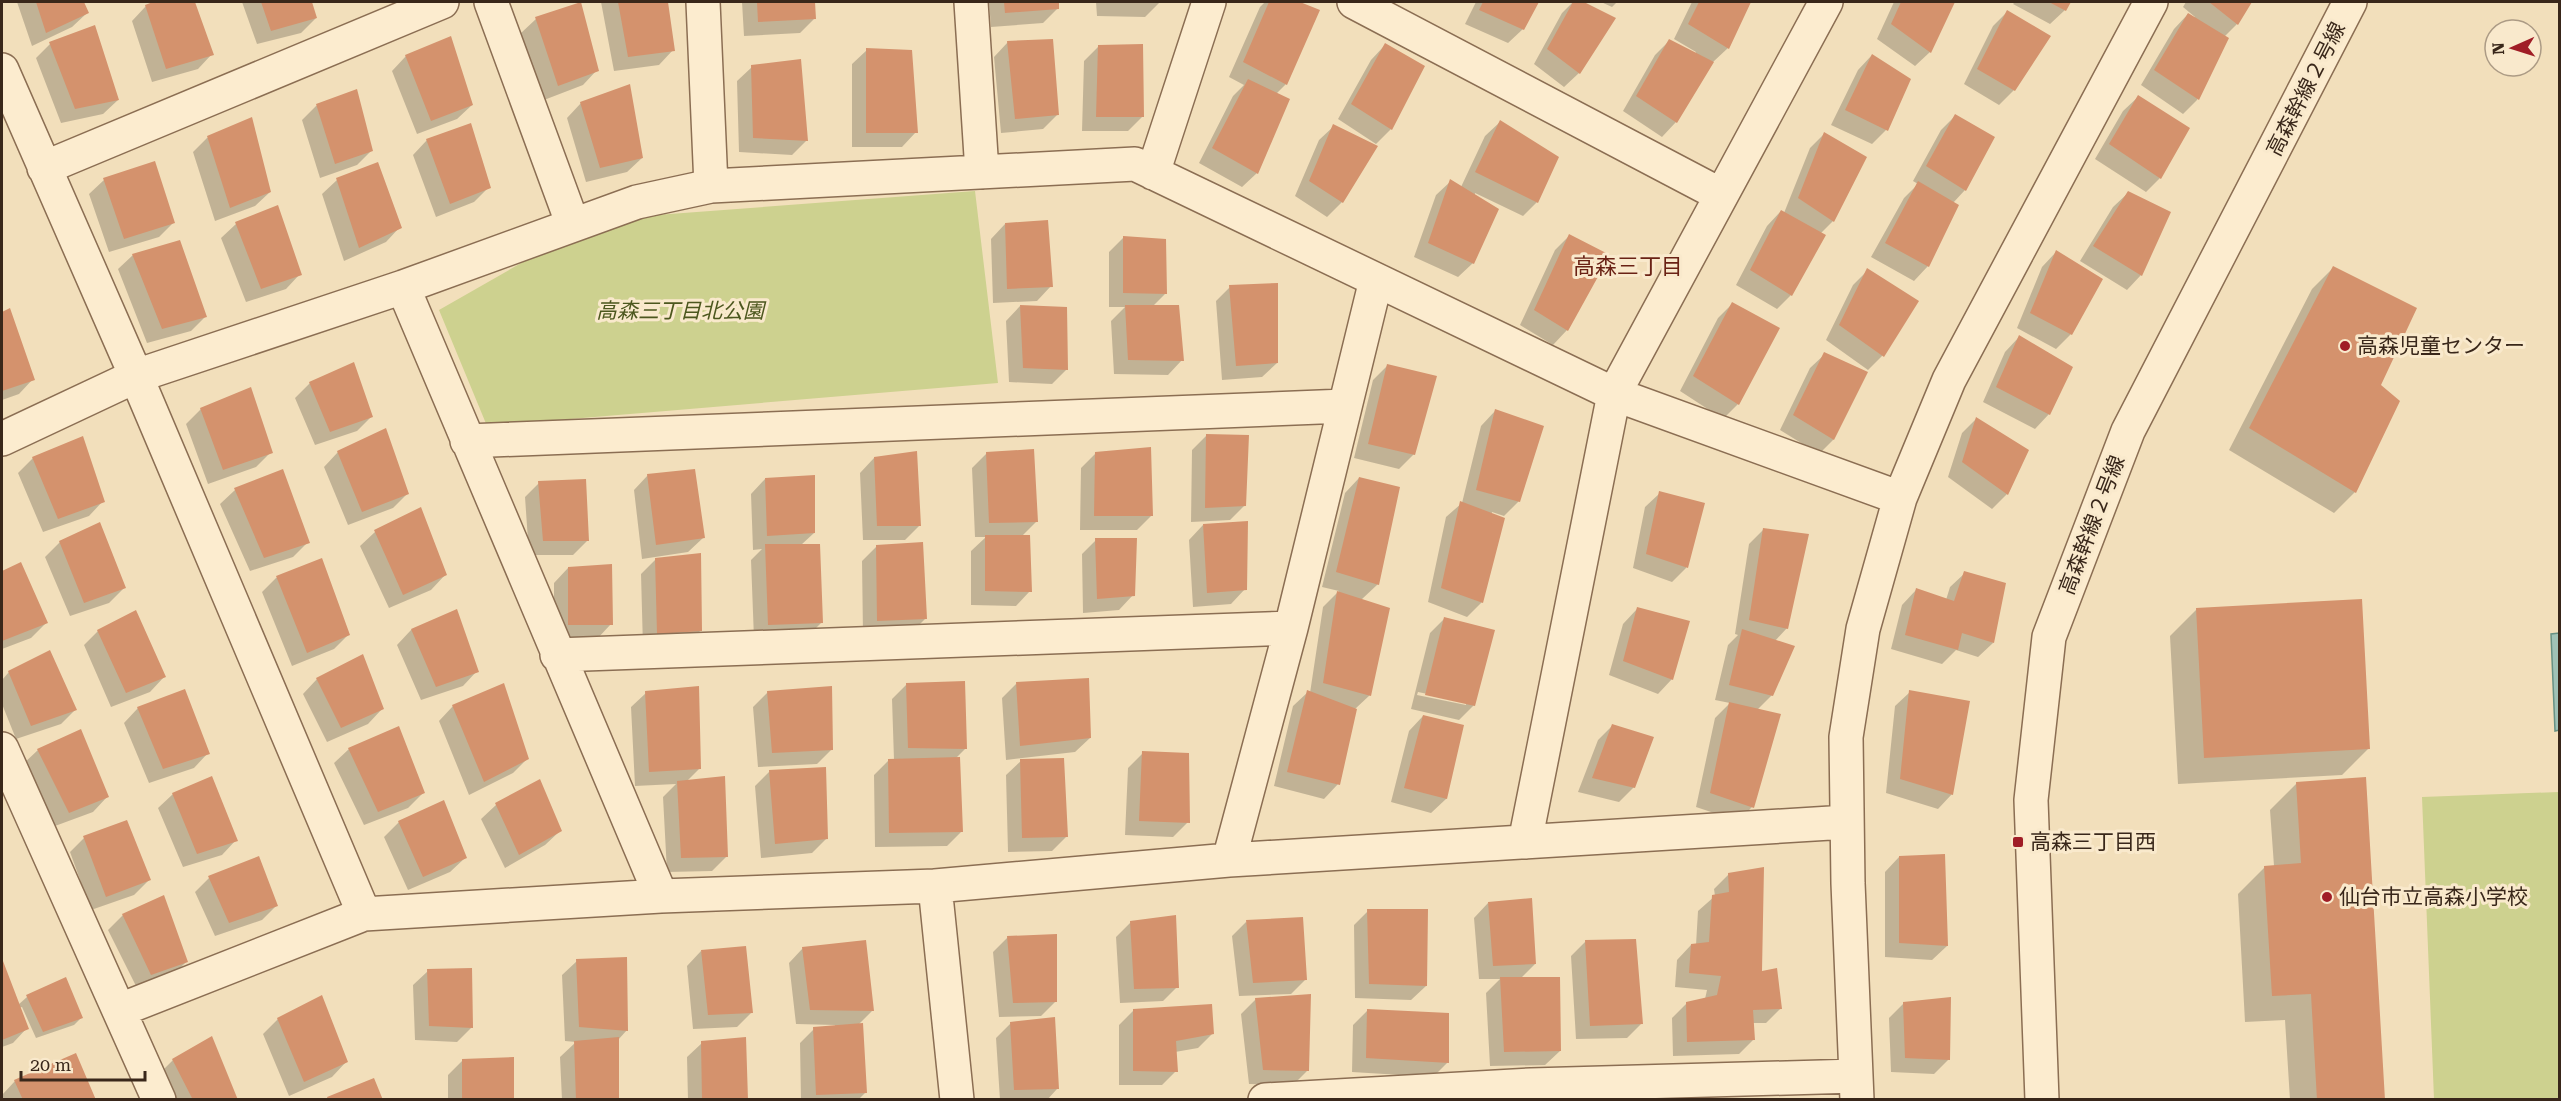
<svg xmlns="http://www.w3.org/2000/svg" width="2561" height="1101" font-family="'Roboto Serif','Noto Sans JP',serif">
<style>
.green{fill:#cdd18f}
.water{fill:#a0c2b6;stroke:#679184;stroke-width:1.5}
.shadow{fill:#0003;fill-rule:evenodd}
.building{fill:#d4926d}
.lines{fill:none;stroke-linecap:round;stroke-linejoin:round}
.minor-casing{stroke:#8b6e53;stroke-width:36}
.tertiary-casing{stroke:#8b6e53;stroke-width:36}
.minor{stroke:#fceccf;stroke-width:33}
.tertiary{stroke:#fceccf;stroke-width:33}
.poi-dot{fill:#a01d26;stroke:#f9e9cc;stroke-width:2}
.labels{text-anchor:middle;dominant-baseline:central;stroke-width:6;stroke-linejoin:round;paint-order:stroke}
.street-label{font-size:21px;fill:#39271a;stroke:#f9e9cc}
.park-label{font-size:21px;font-style:italic;fill:#4c571e;stroke:#f9e9cc}
.poi-label{font-size:21px;fill:#39271a;stroke:#f9e9cc;text-anchor:start}
.neighbourhood-label{font-size:22px;fill:#6a2215;stroke:#f9e9cc}
</style>
<rect width="100%" height="100%" fill="#f2dfbb"/>
<path class="green" d="M975 191 998 383 487 426 439 310 537 254 643 216Z
M2559 792V1099H2434L2422 797Z"/>
<path class="water" d="M2559 633 2560 730 2555 731 2551 634Z"/>
<path class="shadow" d="M17 2H83L87 13 72 27 32 46Z
M156 2H193L212 54 198 69 152 82 132 21 146 6Z
M242 2H310L316 18 301 33 257 44Z
M601 2H667L673 50 659 65 614 71Z
M742 2H814V19L800 33 744 36Z
M989 2H1058V8L1043 23 991 27Z
M1096 2H1160L1145 17 1097 16Z
M1265 2H1296L1318 11 1286 84 1276 94 1257 173 1242 187 1199 163 1233 96 1244 85 1229 77 1260 7Z
M1476 2H1537L1523 29 1508 43 1465 24Z
M1573 2H1581L1614 19 1579 73 1564 87 1534 64 1562 13Z
M1601 2H1617L1612 7Z
M1692 2H1750L1728 48 1713 62 1676 122 1662 137 1623 111 1655 55 1669 41 1695 54 1696 52 1674 39Z
M1894 2H1954L1930 52 1915 66 1877 39Z
M2015 2H2069L2065 10 2050 24 2013 4Z
M2186 2H2250L2237 24 2224 37 2227 38 2197 100 2183 114 2141 85 2174 29 2188 14 2194 18 2195 17 2183 7Z
M2007 12 2014 90 1999 105 1964 84 1993 26Z
M536 19 597 70 583 85 544 100 521 33Z
M1008 42 1057 115 1043 129 1001 133 994 57Z
M50 44 118 100 103 114 61 123 36 58Z
M1385 45 1423 67 1391 129 1376 144 1338 119 1371 60Z
M1098 47 1143 116 1128 131H1082L1084 61Z
M867 50 916 132 902 147H852V64Z
M1872 55 1886 130 1872 144 1831 125 1858 70Z
M406 56 472 105 457 119 417 134 392 71Z
M752 67 807 140 792 155 739 152 737 81Z
M356 90 371 151 357 165 320 178 302 120 316 106Z
M2138 97 2160 178 2146 192 2095 159 2123 111Z
M581 103 642 158 627 172 586 182 567 118Z
M1955 116 1965 190 1953 203 1957 205 1928 266 1914 281 1871 257 1904 198 1918 184 1913 181 1941 130Z
M251 119 270 192 255 206 215 221 193 152 207 138Z
M1500 122 1537 202 1523 216 1475 193 1473 263 1458 277 1414 257 1436 195 1451 181 1461 187 1485 136Z
M1334 126 1376 147 1342 202 1327 217 1295 196 1319 140Z
M1824 134 1833 221 1820 234 1791 295 1777 309 1736 285 1767 226 1781 211 1784 213 1810 148Z
M427 140 489 187 474 202 436 217 413 155Z
M154 163 174 222 159 237 109 252 89 194 104 180Z
M337 180 400 227 386 242 344 261 322 194Z
M2128 193 2141 275 2127 290 2080 261 2113 207Z
M236 224 300 274 286 289 246 302 221 238Z
M1005 224 1051 286 1037 301 993 303 991 239Z
M1569 236 1567 330 1553 345 1520 325 1555 250Z
M1124 237 1165 294 1153 306 1182 360 1168 375 1114 374 1111 321 1125 307H1109V252Z
M2056 252 2101 280 2071 334 2056 349 2017 328 2042 267Z
M133 255 205 317 191 331 147 343 118 269Z
M2333 268 2379 385 2355 492 2334 513 2229 450 2312 289Z
M1868 270 1917 301 1882 356 1868 370 1826 340 1853 285Z
M1230 287 1277 363 1262 377 1222 380 1216 301Z
M1732 304 1778 329 1738 404 1723 419 1680 391 1718 318Z
M1020 306 1067 369 1052 384 1009 382 1006 321Z
M9 310 33 379 19 394 2 400V313Z
M2019 337 2049 414 2035 429 1983 402 2005 352Z
M1825 354 1866 373 1833 440 1819 454 1780 430 1810 368Z
M1388 365 1414 454 1399 469 1354 458 1373 380Z
M310 383 372 416 357 431 315 445 295 398Z
M201 409 271 452 256 467 208 484 186 424Z
M1495 411 1519 501 1504 516 1492 512 1482 602 1467 617 1428 602 1446 517 1462 503 1481 426Z
M1976 419 2027 451 2007 494 1992 509 1948 477 1962 433Z
M1207 435 1244 506 1230 520 1191 522 1192 450Z
M338 452 407 494 393 508 348 525 324 467Z
M987 453 1037 521 1021 537 1030 591 1016 606 971 605V551L986 537H975L972 468Z
M1096 453 1152 515 1137 530H1080L1081 468Z
M33 458 103 501 89 516 43 532 18 473Z
M874 458 920 525 905 540H863L860 473Z
M282 471 308 542 293 557 250 571 220 504 235 490Z
M648 475 703 538 688 552 642 559 634 490Z
M1359 478 1378 584 1361 600 1370 695 1355 709 1338 784 1324 799 1274 786 1293 706 1308 692 1310 693 1323 607 1339 591 1322 587 1345 493Z
M765 479 814 533 801 545 821 623 807 637 754 639 751 560 762 549 753 550 751 494Z
M539 483 588 540 573 555H529L525 497Z
M1660 493 1704 504 1686 568 1672 582 1633 568 1645 507Z
M421 509 445 575 431 590 389 608 360 546 375 532Z
M1203 525 1245 589 1231 604 1193 607 1189 540Z
M1764 529 1787 628 1775 641 1772 695 1757 710 1752 807 1738 821 1696 807 1715 718 1730 703 1715 700 1728 645 1738 635 1735 634 1749 544Z
M1096 540 1133 595 1119 610 1083 613 1082 554Z
M60 542 124 588 109 603 70 616 45 557Z
M876 547 925 619 911 633 863 635 862 561Z
M656 559 701 630 686 645 643 648 641 574Z
M321 560 349 634 334 649 292 666 262 592 276 578Z
M20 564 46 623 31 638 2 649V572Z
M568 568 611 624 597 639H554V583Z
M1965 573 1993 643 1978 657 1956 650 1942 664 1891 649 1902 605 1916 590 1946 600 1950 587Z
M1637 609 1672 679 1658 694 1609 675 1623 624Z
M2197 609 2369 748 2342 775 2178 784 2170 636Z
M456 611 477 671 463 686 421 700 397 645 411 630Z
M1444 619 1474 705 1459 720 1411 709 1430 633ZM1418 692 1466 702V705L1417 695Z
M98 631 164 677 150 692 111 707 84 645Z
M9 672 75 710 61 724 16 739 2 704V680Z
M317 679 382 709 368 724 327 742 303 694Z
M1016 684 1090 738 1075 752 1006 760 1002 698Z
M906 685 966 748 955 759 961 832 947 846 875 847 874 775 889 760H894L892 699Z
M768 692 832 749 817 764 758 767 753 707Z
M1910 692 1952 794 1938 809 1886 793 1895 706Z
M646 693 699 769 686 782 727 856 712 871 667 872 663 797 676 784 635 786 631 707Z
M453 706 527 759 513 773 469 795 439 721Z
M138 708 208 753 194 768 149 783 124 723Z
M1423 716 1462 726 1446 799 1431 813 1391 802 1409 731Z
M1613 725 1634 787 1619 802 1578 792 1598 740Z
M349 749 423 793 408 808 364 825 334 763Z
M38 750 107 797 93 812 55 826 23 764Z
M1143 753 1188 822 1173 837 1125 835 1128 768Z
M1023 759 1066 837 1052 851 1008 852 1006 775Z
M770 771 827 838 812 853 761 858 755 786Z
M539 781 560 831 545 845 505 868 481 819 496 805Z
M2297 783 2383 1100H2290L2285 1020 2245 1022 2238 894 2265 867 2274 866 2270 810Z
M173 794 236 840 222 855 183 867 158 808Z
M399 822 465 858 450 872 408 890 384 837Z
M84 838 149 880 134 895 91 910 70 852Z
M1899 857 1947 946 1932 960 1885 957V872Z
M1729 874 1761 973 1781 1008 1766 1023H1753V1040L1739 1054 1673 1056 1672 1018 1687 1003 1705 999 1707 990 1675 987 1677 960 1691 945H1696L1698 911 1715 896 1714 889Z
M209 878 277 905 262 920 215 936 195 892Z
M1488 903 1535 964 1520 979 1560 1051 1545 1065 1490 1066 1486 993 1500 979H1479L1474 918Z
M1368 911 1426 986 1411 1000 1355 998 1354 925Z
M123 915 186 962 172 976 137 988 108 930Z
M1131 922 1177 987 1163 1001 1120 1003 1116 937Z
M1246 922 1306 979 1291 994 1239 996 1232 936Z
M1008 937 1056 1001 1041 1016 999 1017 993 952Z
M1586 941 1641 1024 1627 1038 1576 1039 1571 956Z
M803 948 872 1011 858 1025 866 1092 858 1100H801L800 1043 814 1029 835 1027V1025L796 1024 789 963Z
M701 951 752 1012 737 1027 693 1029 687 966Z
M577 961 627 1030 618 1040 617 1100H562L560 1057 576 1042 565 1041 562 975Z
M2 963 18 1005 27 997 81 1018 74 1025 36 1038 22 1007 19 1008 27 1028 13 1043 2 1047Z
M428 971 472 1027 457 1042 415 1040 413 985Z
M1256 999 1307 1071 1293 1085 1249 1084 1241 1014Z
M1904 1003 1949 1059 1934 1074 1891 1072 1889 1018Z
M1134 1010 1212 1034 1198 1048 1175 1052 1176 1071 1162 1085H1119V1025Z
M1367 1011 1448 1062 1433 1077 1352 1072 1353 1025Z
M278 1019 346 1062 332 1077 289 1096 263 1034Z
M1011 1023 1057 1089 1047 1100H1000L996 1038Z
M702 1043 746 1100H688L687 1057Z
M173 1060 236 1100H171L159 1074Z
M463 1060 513 1100H448V1075Z
M15 1081 95 1100H2V1095Z"/>
<path class="building" d="M36 2H84L89 13 46 33Z
M153 2H195L214 55 166 69 145 5Z
M261 2H312L317 18 271 31Z
M581 2 599 71 558 86 535 17Z
M618 2H668L675 51 628 57Z
M757 2H815L816 19 758 22Z
M1004 2H1059V9L1005 13Z
M1269 2H1300L1320 10 1287 85 1243 62Z
M1483 2H1539L1524 30 1479 10Z
M1573 2H1584L1616 18 1580 74 1547 49Z
M1699 2H1751L1729 49 1688 24Z
M1901 2H1955L1931 53 1891 24Z
M2049 2H2071L2066 11Z
M2209 2H2252L2238 25Z
M2007 10 2051 36 2015 91 1977 69Z
M2188 13 2229 38 2199 100 2154 70Z
M95 25 119 100 75 109 49 42Z
M451 36 473 105 431 121 405 55Z
M1053 39 1059 115 1015 119 1007 41Z
M1669 39 1714 62 1677 123 1636 96Z
M1385 43 1425 66 1392 130 1351 104Z
M1143 44 1144 117H1096L1098 45Z
M866 48 912 50 918 133H866Z
M1872 54 1911 79 1888 131 1845 110Z
M801 59 808 141 753 138 751 65Z
M1248 79 1290 99 1258 174 1212 148Z
M630 84 643 158 600 168 580 102Z
M357 89 373 151 335 164 316 104Z
M2138 95 2190 128 2161 179 2109 144Z
M1955 114 1995 137 1966 191 1926 166Z
M252 117 271 192 230 208 207 136Z
M1500 120 1559 157 1538 203 1475 172Z
M471 123 491 188 450 204 426 139Z
M1333 124 1378 146 1343 203 1309 181Z
M1824 132 1867 157 1834 222 1798 198Z
M155 161 175 223 124 239 103 178Z
M378 162 402 228 359 248 336 178Z
M1450 179 1499 209 1474 264 1428 243Z
M1918 181 1959 205 1929 267 1885 243Z
M2128 191 2171 212 2142 276 2093 246Z
M278 205 302 275 261 289 235 222Z
M1781 210 1826 235 1792 296 1750 270Z
M1048 220 1053 287 1007 289 1005 223Z
M1569 234 1610 255 1568 331 1534 310Z
M1123 236 1166 239 1167 294 1123 293Z
M180 240 207 317 162 329 132 254Z
M2056 250 2103 279 2072 335 2030 313Z
M2333 266 2417 308 2381 385 2400 401 2356 493 2249 428Z
M1867 268 1919 301 1884 357 1839 325Z
M1278 283V363L1236 366 1229 285Z
M1732 302 1780 328 1739 405 1693 376Z
M1020 305 1067 307 1068 370 1023 368Z
M1125 305H1179L1184 361 1128 360Z
M10 308 35 380 2 391V312Z
M2019 335 2073 367 2050 415 1996 387Z
M1824 352 1868 372 1834 440 1793 415Z
M354 362 373 417 330 432 309 382Z
M1387 364 1437 376 1415 455 1368 444Z
M251 387 273 453 223 470 200 408Z
M1495 409 1544 426 1520 502 1476 490Z
M1976 417 2029 450 2008 495 1962 462Z
M386 428 409 494 362 512 337 451Z
M1206 434 1249 435 1246 506 1205 508Z
M83 436 105 502 58 519 32 457Z
M1151 447 1153 516H1094L1095 452Z
M1034 449 1038 522 989 523 986 452Z
M917 451 921 526H877L874 457Z
M283 469 310 543 264 558 234 488Z
M695 469 705 538 656 545 647 474Z
M815 475V533L767 536 765 478Z
M1359 477 1400 487 1379 585 1336 572Z
M586 479 589 541H543L538 481Z
M1659 491 1705 503 1688 568 1646 554Z
M1460 501 1505 518 1483 603 1441 588Z
M421 507 447 575 403 595 374 530Z
M1248 521 1247 590 1207 593 1203 524Z
M100 522 126 588 84 603 59 541Z
M1763 528 1809 534 1788 629 1749 620Z
M985 535H1030L1032 592 985 591Z
M1095 538H1137L1135 596 1097 599Z
M923 542 927 619 877 621 876 545Z
M765 544H820L823 623 768 625Z
M701 553 702 631 657 634 655 558Z
M322 558 350 635 307 653 276 576Z
M21 562 48 623 2 641V571Z
M612 564 613 625H568V567Z
M1964 571 2006 583 1994 643 1962 633 1958 650 1905 635 1916 588 1954 601Z
M1337 591 1390 608 1371 696 1323 683Z
M2362 599 2370 749 2204 758 2196 608Z
M1637 607 1690 621 1673 680 1623 661Z
M457 609 479 672 436 687 411 629Z
M136 610 166 677 126 693 97 630Z
M1444 617 1495 630 1475 706 1425 695Z
M1742 629 1795 646 1773 696 1729 685Z
M50 650 77 710 31 726 8 671Z
M363 654 384 709 341 728 316 678Z
M1089 678 1091 738 1020 746 1016 682Z
M965 681 967 749 908 748 906 683Z
M504 683 529 759 484 782 452 705Z
M699 686 701 769 649 772 645 691Z
M832 686 833 750 772 753 767 691Z
M185 689 210 754 163 769 137 707Z
M1307 690 1357 709 1340 785 1287 772Z
M1909 690 1970 701 1953 795 1900 779Z
M1729 702 1781 714 1754 808 1710 793Z
M1423 715 1464 725 1447 799 1404 788Z
M1612 724 1654 737 1635 788 1592 778Z
M399 726 425 793 378 812 348 748Z
M81 729 109 797 69 813 37 749Z
M1142 751 1189 753 1190 823 1139 821Z
M960 757 963 832 889 833 888 759Z
M1064 758 1068 837 1022 838 1020 759Z
M826 767 828 839 775 844 769 770Z
M212 776 238 841 197 854 172 793Z
M725 776 728 857 681 858 677 781Z
M2366 777 2385 1100H2317L2311 994 2272 996 2264 866 2301 863 2296 782Z
M540 779 562 831 519 855 495 803Z
M444 800 467 858 423 877 398 821Z
M127 820 151 880 106 897 83 836Z
M1945 854 1948 946 1899 943V856Z
M259 856 278 906 229 923 208 876Z
M1764 867 1762 971 1777 968 1782 1009 1753 1010 1755 1040 1687 1042 1686 1002 1717 995 1721 976 1689 973 1691 944 1709 942 1712 895 1729 892 1728 873Z
M164 895 188 962 151 975 122 914Z
M1532 898 1536 964 1493 966 1488 902Z
M1367 909H1428L1427 986 1369 984Z
M1176 915 1179 988 1134 989 1130 921Z
M1303 917 1307 980 1253 983 1246 920Z
M1057 934V1002L1013 1003 1007 936Z
M1636 939 1643 1024 1590 1026 1585 940Z
M866 940 874 1011 810 1010 802 947Z
M746 946 753 1013 708 1015 701 950Z
M627 957 628 1031 579 1027 576 959Z
M3 961 29 1029 2 1040V962Z
M472 968 473 1028 429 1026 427 969Z
M66 977 83 1018 43 1032 26 995Z
M1500 977H1560L1561 1051 1504 1052Z
M1311 994 1309 1071 1263 1070 1255 998Z
M322 995 348 1062 304 1082 277 1018Z
M1951 997 1950 1060 1905 1058 1903 1002Z
M1212 1004 1214 1034 1176 1041 1178 1072 1133 1071V1009Z
M1367 1009 1449 1013V1063L1366 1058Z
M1055 1017 1059 1089 1014 1090 1010 1022Z
M863 1023 867 1093 816 1095 813 1027Z
M212 1036 238 1100H193L172 1059Z
M619 1037V1100H576L574 1041Z
M746 1037 748 1100H702L701 1041Z
M76 1053 96 1100H23L14 1080Z
M514 1057V1100H462V1059Z
M374 1078 383 1100H328L327 1097Z"/>
<g class="lines">
<defs>
<path id="minor" d="M491 2 573 225
M703 2 711 186
M971 2 982 172
M1354 2 1721 195
M2 70 136 376 364 914
M44 168 442 2
M1153 173 1209 2
M403 287 661 896
M2 439 136 376 403 287 637 202 711 186 1135 164 1614 394 1900 498
M467 441 1345 406
M557 655 1291 628
M2 749 159 1100
M1525 842 1614 394 1826 2
M1229 860 1291 628 1376 280
M935 886 957 1100
M120 1010 364 914 661 896 935 886 1229 860 1847 822
M1265 1100 1531 1085 1856 1076
M1857 1100 1848 883 1846 737 1863 629 1900 498 1949 380 2151 2"/>
<path id="tertiary" d="M2042 1100 2031 800 2049 637 2128 431 2350 2"/>
</defs>
<use href="#minor" class="minor-casing"/>
<use href="#tertiary" class="tertiary-casing"/>
<use href="#minor" class="minor"/>
<use href="#tertiary" class="tertiary"/>
</g>
<g class="poi-dot">
<circle cx="2345" cy="346" r="6"/>
<rect x="2012" y="836" width="12" height="12" rx="3"/>
<circle cx="2327" cy="897" r="6"/>
</g>
<g class="labels">
<g class="street-label">
<text transform="translate(2306 89) rotate(-63)">高森幹線２号線</text>
<text transform="translate(2092 525) rotate(-69)">高森幹線２号線</text>
</g>
<g class="park-label">
<text x="680" y="311">高森三丁目北公園</text>
</g>
<g class="poi-label">
<text x="2357" y="346">高森児童センター</text>
<text x="2030" y="842">高森三丁目西</text>
<text x="2339" y="897">仙台市立高森小学校</text>
</g>
<g class="neighbourhood-label">
<text x="1628" y="266">高森三丁目</text>
</g>
</g>
<rect width="2561" height="1101" fill="none" stroke="#39271a" stroke-width="6"/>
<g transform="translate(2513 48) rotate(267)"><circle r="28" fill="#f9e9cc" stroke="#ac9b85" stroke-width="1.5"/>
<path d="M0-4.5L10 22L0 15L-10 22Z" fill="#a01d26"/>
<text y="-9" font-size="16" font-weight="bold" text-anchor="middle" fill="#39271a">N</text>
</g>
<path d="M21 1071v9h124v-9" fill="none" stroke="#39271a" stroke-width="3"/>
<text x="30" y="1071" font-size="18" fill="#39271a" stroke="#f9e9cc" stroke-width="4.5" paint-order="stroke">20 m</text>
</svg>
